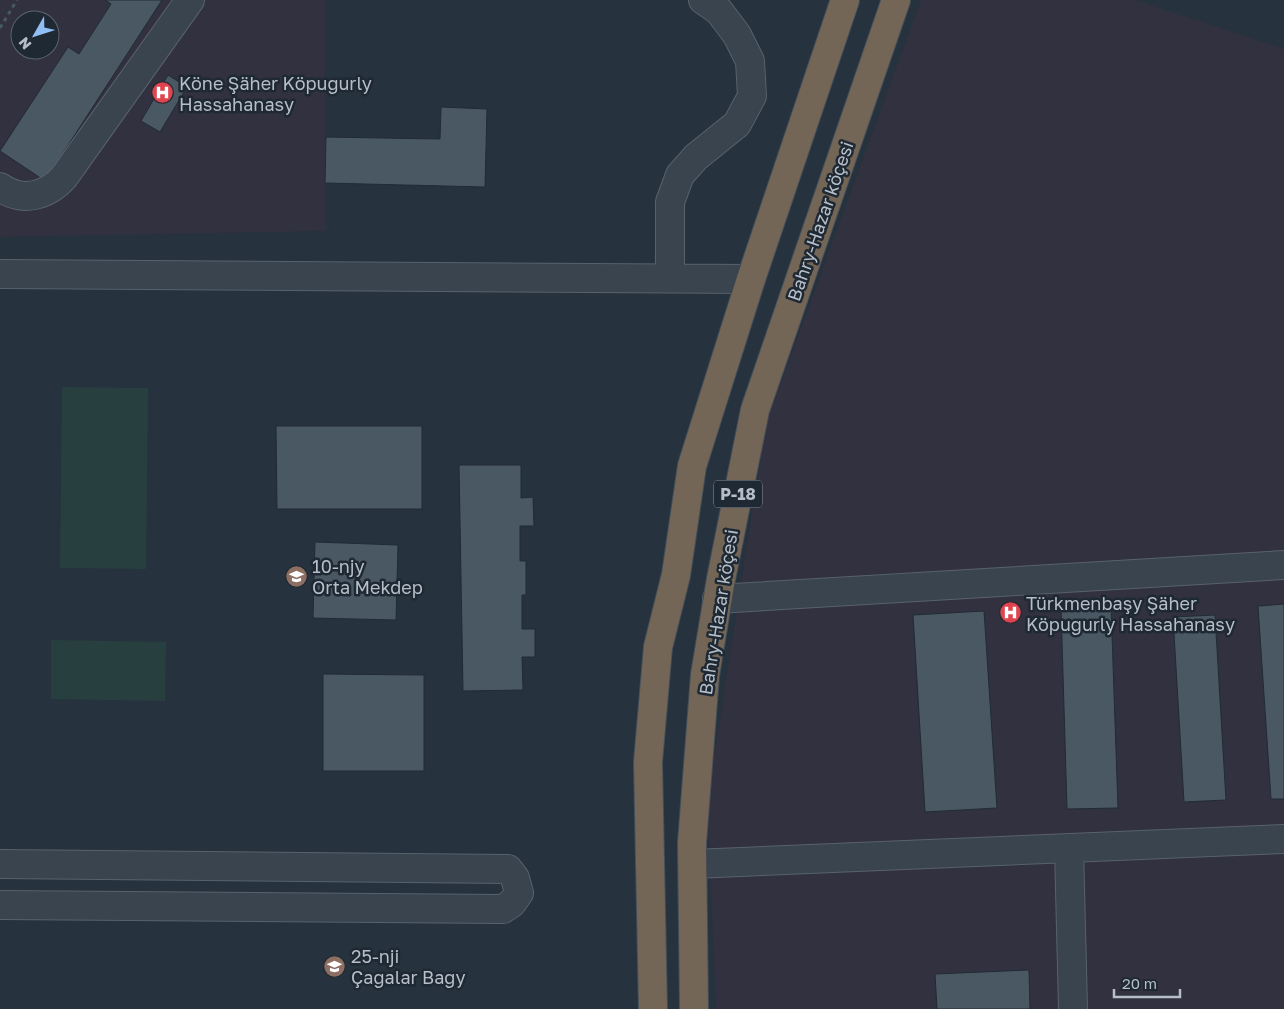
<svg xmlns="http://www.w3.org/2000/svg" width="1284" height="1009" font-family="'Golos Text',sans-serif">
<style>
.medical{fill:#323140;fill-rule:evenodd}
.green{fill:#283f3f}
.building{fill:#4a5864;stroke:#212b35}
.lines{fill:none;stroke-linecap:round;stroke-linejoin:round}
.minor-casing{stroke:#58626c;stroke-width:30}
.highway-casing{stroke:#454f59;stroke-width:30}
.path{stroke:#465b5c;stroke-width:3;stroke-dasharray:4 4;stroke-linecap:butt}
.minor{stroke:#3a444e;stroke-width:28}
.highway{stroke:#746657;stroke-width:28}
.labels{text-anchor:middle;dominant-baseline:central;stroke-width:5;stroke-linejoin:round;paint-order:stroke}
.shield{fill:#1f2933;stroke:#89929c;stroke-width:1}
.shield-label{font-size:16px;font-weight:bold;fill:#b6bfc9}
.poi-label{font-size:18px;fill:#b6bfc9;stroke:#1f2933;text-anchor:start}
.street-label{font-size:18px;fill:#b6bfc9;stroke:#1f2933}
</style>
<rect width="100%" height="100%" fill="#26323e"/>
<path class="medical" d="M0 0H325L326 231 0 237ZM20 20H50V50H20Z
M921 0H1135L1284 49V1009H716L707 802 766 424Z"/>
<path class="green" d="M62 387 148 388 146 569 60 568Z
M51 640 166 642 165 701 51 699Z"/>
<path class="building" d="M105 0H162L45 181 0 151 68 47 79 54 111 4Z
M168 75 187 87 160 132 141 121Z
M441 107 487 109 485 187 325 183 326 137 440 139Z
M276 426H422V509H277Z
M459 465H521V498L533 497 534 526H520V561H526V595H522V629H535V657H522L523 690 463 691Z
M315 542 398 545 396 620 313 618Z
M1284 604V799H1271L1258 606Z
M1111 605 1118 808 1067 809 1061 607Z
M984 611 997 808 925 812 913 615Z
M1215 615 1226 800 1184 802 1173 617Z
M323 674 424 675V771H323Z
M1029 970 1030 1009H937L935 974Z"/>
<g class="lines">
<defs>
<path id="minor" d="M0 187C22 203 47 196 64 177L190 0
M0 274 751 279
M670 278V202L680 175 696 157 737 124 752 96 750 61 737 35 719 11 703 0
M717 599 1284 565
M1069 849 1073 1009
M0 864 508 869 515 878 519 893 512 903 503 909 0 905
M693 864 1284 839"/>
<path id="highway" d="M653 1009 648 762 658 647 676 575 692 466 751 279 845 0
M694 1009 692 843 705 675 721 579 755 410 896 0"/>
</defs>
<use href="#minor" class="minor-casing"/>
<use href="#highway" class="highway-casing"/>
<path class="path" d="M0 28 17 0"/>
<use href="#minor" class="minor"/>
<use href="#highway" class="highway"/>
</g>
<defs>
<symbol id="hospital-disc" viewBox="-11 -11 22 22"><circle r="9.5" fill="#e0444e" stroke="#1f2933"/><path d="M-5-5h3v3.5h4V-5h3V5h-3V1.5h-4V5h-3Z" fill="#fff"/></symbol>
<symbol id="school-disc" viewBox="-11 -11 22 22"><circle r="9.5" fill="#8d6e63" stroke="#1f2933"/><path d="M0-5L7-2L0 1L-7-2ZM-4 1L0 2.5L4 1V4Q0 6-4 4Z" fill="#fff"/></symbol>
</defs>
<g fill-rule="evenodd">
<use href="#hospital-disc" x="150" y="80" width="25" height="25"/>
<use href="#school-disc" x="284" y="564" width="25" height="25"/>
<use href="#hospital-disc" x="998" y="600" width="25" height="25"/>
<use href="#school-disc" x="322" y="954" width="25" height="25"/>
</g>
<g class="labels">
<rect class="shield" x="714" y="480.5" width="48" height="27" rx="4"/>
<g class="shield-label">
<text x="738" y="494">P-18</text>
</g>
<g class="poi-label">
<text x="179" y="83">Köne Şäher Köpugurly<tspan x="179" dy="21">Hassahanasy</tspan></text>
<text x="312" y="566">10-njy<tspan x="312" dy="21">Orta Mekdep</tspan></text>
<text x="1026" y="603">Türkmenbaşy Şäher<tspan x="1026" dy="21">Köpugurly Hassahanasy</tspan></text>
<text x="351" y="956">25-nji<tspan x="351" dy="21">Çagalar Bagy</tspan></text>
</g>
<g class="street-label">
<text transform="translate(820 221) rotate(-71)">Bahry-Hazar köçesi</text>
<text transform="translate(718 612) rotate(-81)">Bahry-Hazar köçesi</text>
</g>
</g>
<g transform="translate(35 35) rotate(231)"><circle r="24" fill="#1f2933" stroke="#5b656f"/>
<path d="M0-4L9 19L0 12L-9 19Z" fill="#90bff4"/>
<text y="-8" font-size="14" font-weight="bold" text-anchor="middle" fill="#b6bfc9">N</text>
</g>
<path d="M1114 989v8h66v-8" fill="none" stroke="#b6bfc9" stroke-width="2.5"/>
<text x="1122" y="989" font-size="15" fill="#b6bfc9" stroke="#1f2933" stroke-width="4" paint-order="stroke">20 m</text>
</svg>
